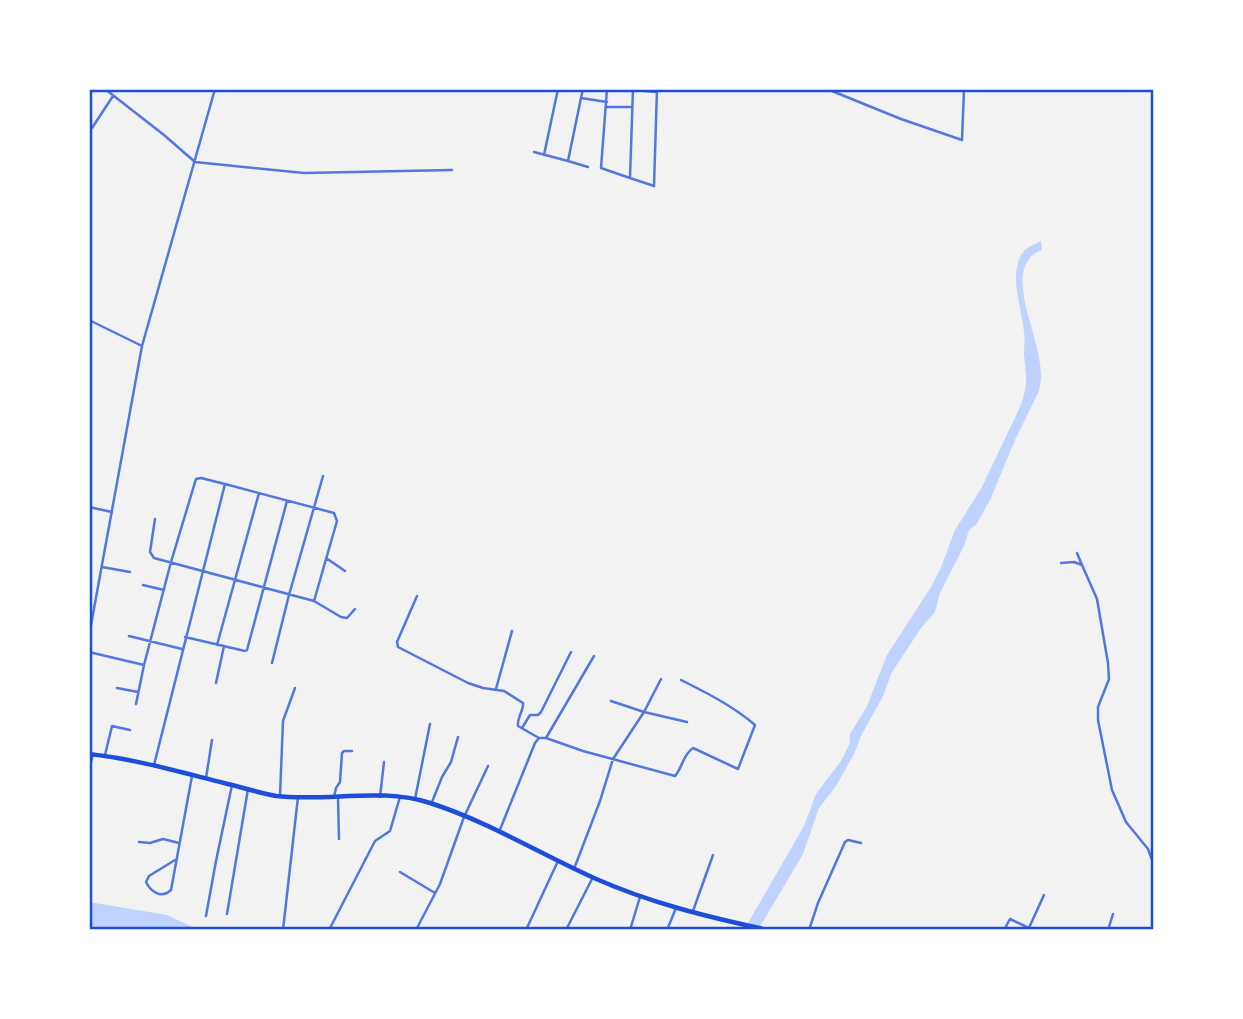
<svg xmlns="http://www.w3.org/2000/svg" width="1243" height="1019" font-family="Poppins,sans-serif">
<style>
.water{fill:#bfd3fe}
.lines{fill:none;stroke-linecap:round;stroke-linejoin:round}
.minor{stroke:#5277de;stroke-width:2.5}
.secondary{stroke:#1d4ed8;stroke-width:4.5}
.neatline{fill:none;stroke:#1d4ed8;stroke-width:2.5}
</style>
<rect width="100%" height="100%" fill="#f2f2f2"/>
<path class="water" d="M1041 241 1042 250C1037 252 1032 254 1029 259 1006 290 1053 356 1038 393L1015 440 990 500 976 525 969 530 964 546 940 593 935 612 921 628 892 672 883 696 861 736 855 752 836 786 819 808 803 854 758 930H744L804 826 816 794 841 761 850 743V734L867 706 887 655 931 587 940 570 955 530 982 487 1020 407C1029 383 1026 378 1024 354 1024 347 1025 339 1024 332 1022 310 1010 278 1020 257 1024 248 1033 245 1041 241Z
M89 902 167 915 199 930H89Z"/>
<g class="lines">
<path class="minor" d="M105 89 164 135 195 162 304 173 452 170
M583 89 581 98 607 102
M607 89 601 168 630 178
M633 89 630 178 654 186 657 89
M827 89 901 119 962 140 964 89
M633 90 657 92
M581 98 568 161 588 167
M606 107H631
M92 128 113 96
M534 152 568 161
M544 155 558 89
M89 320 142 346
M89 507 112 512
M155 519 150 552 154 558 314 601 341 617 347 618 355 609
M1077 553 1082 565
M326 558 345 571
M1061 563 1074 562 1082 565 1097 599 1108 663 1109 679 1098 707V720L1112 790 1126 822 1148 849 1154 865
M102 567 130 572
M143 585 164 590
M417 596 397 642 398 647 468 683 483 688 504 691 523 703C524 710 517 717 518 726L539 738
M89 636 142 346 215 89
M129 636 182 649
M185 637 245 651 247 650 287 501
M217 645 259 493
M89 652 144 665
M272 663 289 595 323 476
M216 683 224 646
M117 688 138 692
M496 689 512 631
M611 701 644 712 687 722
M136 704 144 665 171 562 196 479 201 478 225 484 334 513 337 521 314 601
M522 728 530 715H538L541 712 571 652
M546 738 594 656
M105 755 112 726 130 730
M154 765 225 484
M89 770 93 754
M206 778 212 740
M280 796 283 721 295 688
M334 797 336 788 340 782 342 753 344 751H352
M338 797 339 839
M380 797 384 762
M415 799 430 724
M432 802 442 777 451 762 458 737
M499 832 535 743 539 738H546L583 751 675 776C682 769 683 754 693 748L738 769 755 725C733 706 707 693 681 680
M139 842 150 843 163 839 179 843
M175 860 149 876 146 882C151 892 161 899 171 890L192 776
M574 869 600 801 613 759 644 712 661 679
M400 872 435 893
M693 911 713 855
M227 914 248 789
M206 916 216 861 232 785
M283 930 298 797
M329 930 375 841 390 831 400 797
M416 930 440 884 464 817 488 766
M526 930 558 861
M566 930 593 877
M630 930 640 897
M667 930 676 908
M809 930 818 903 845 842 848 840 861 843
M1004 930 1010 919 1029 928
M1028 930 1044 895
M1108 930 1113 914"/>
<path class="secondary" d="M89 754C135 759 180 772 224 783 241 787 259 793 276 796 327 802 381 787 430 803 487 821 540 854 594 878 650 903 708 917 768 930"/>
</g>
<rect width="1243" height="1019" fill="none" stroke="#ffffff" stroke-width="182"/>
<rect x="91" y="91" width="1061" height="837" class="neatline"/>
</svg>
